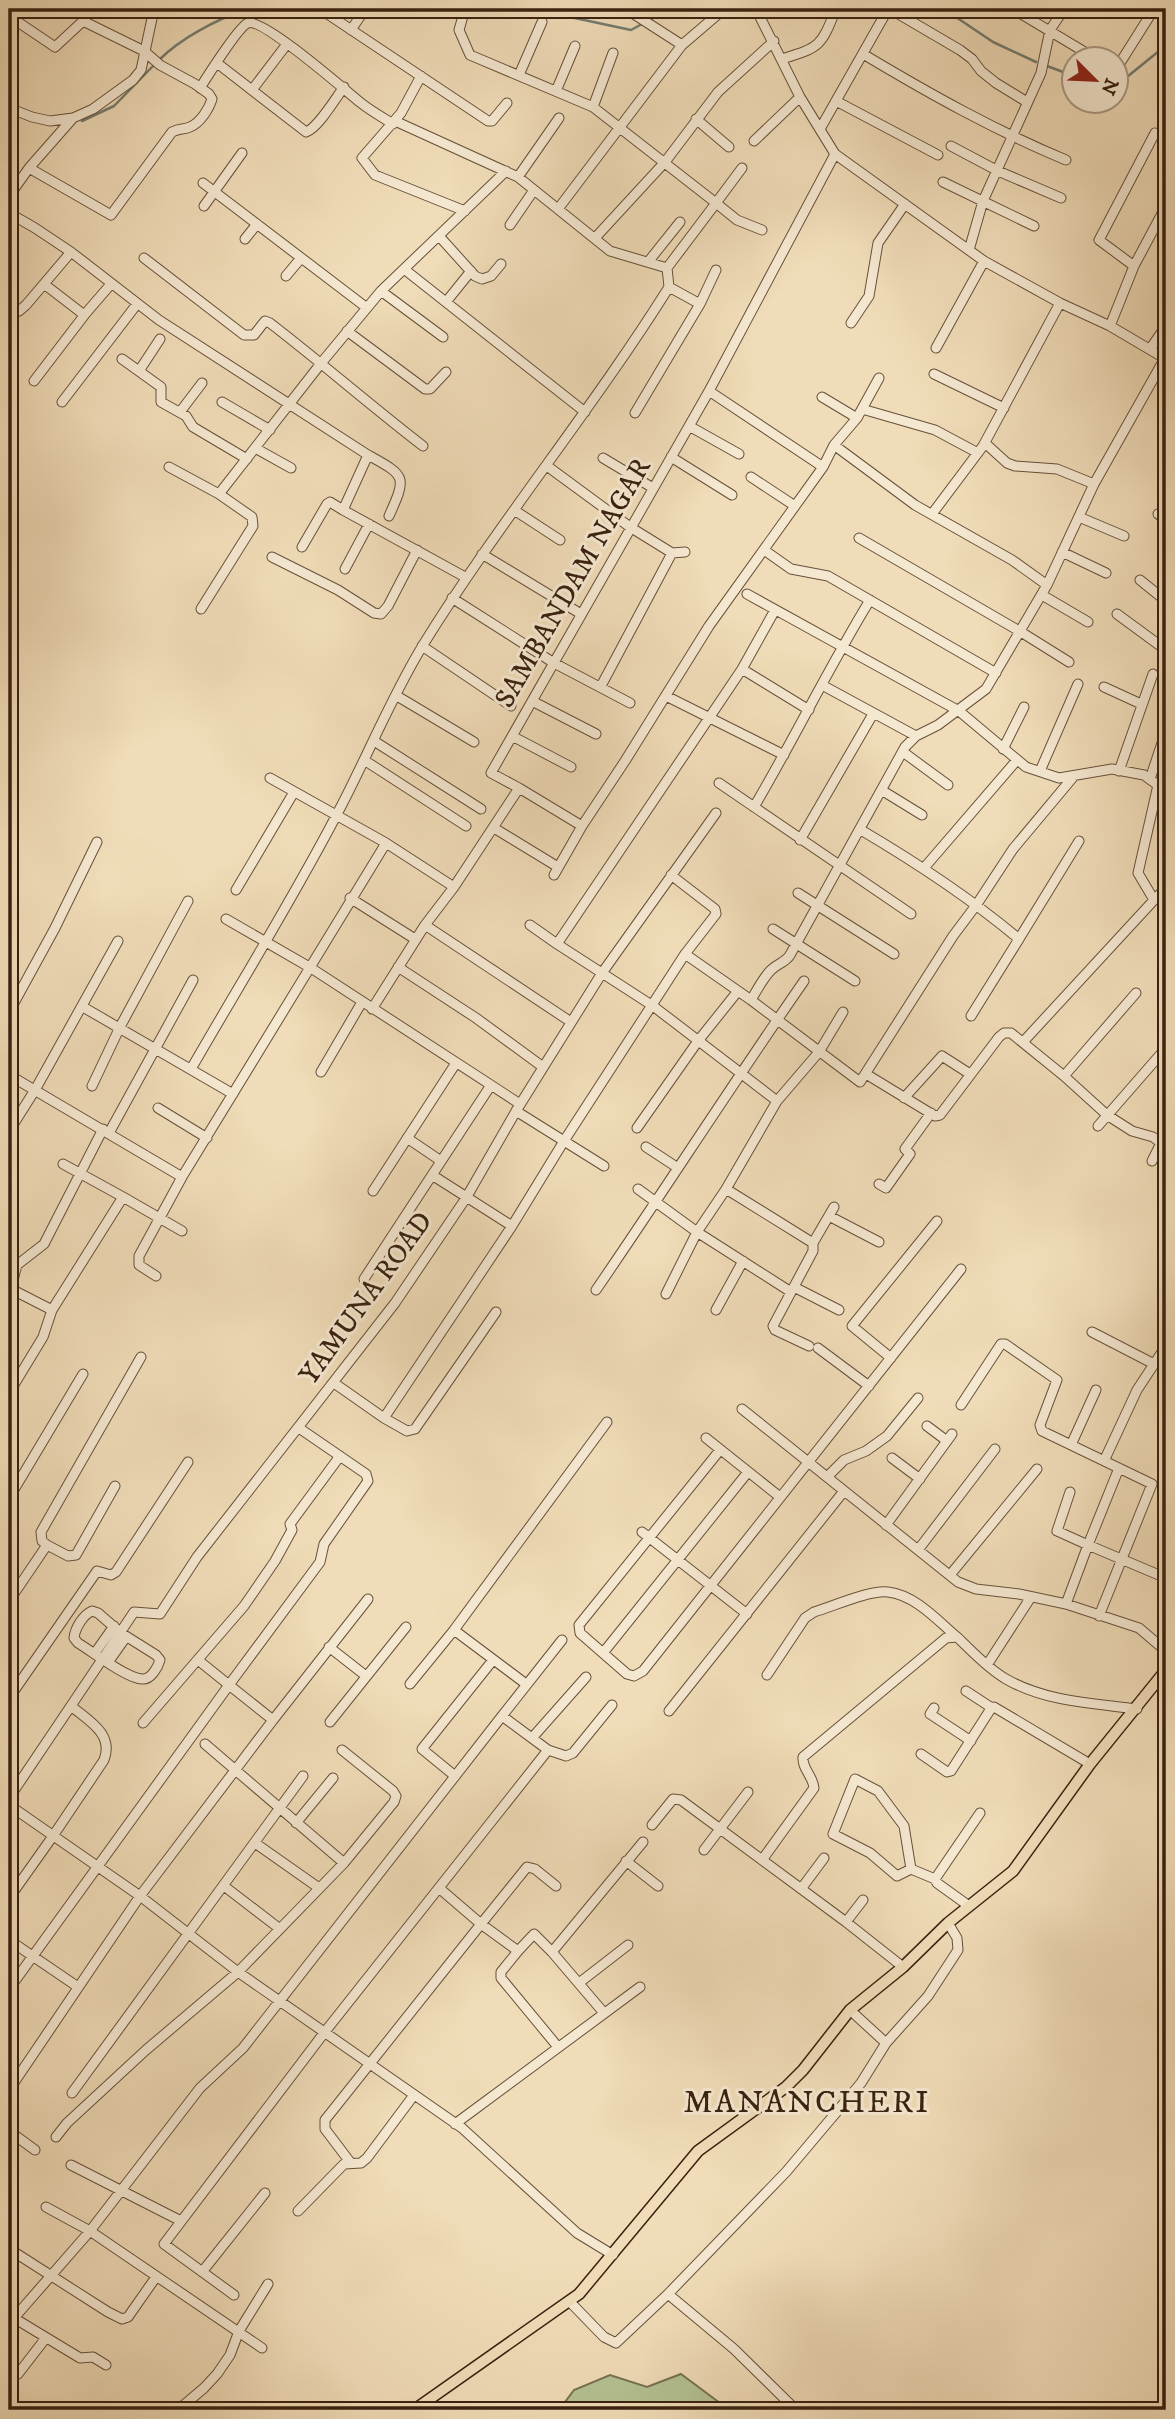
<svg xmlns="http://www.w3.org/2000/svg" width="1175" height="2419" font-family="'IM FELL DW Pica',serif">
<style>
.green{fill:#b4c293;stroke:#767251;stroke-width:2}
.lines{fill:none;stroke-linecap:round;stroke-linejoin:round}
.stream{stroke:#737d71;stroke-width:2.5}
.minor-casing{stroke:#675039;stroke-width:11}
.major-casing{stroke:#39210f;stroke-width:13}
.minor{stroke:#f5e8d1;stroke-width:9}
.major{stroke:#f0dcb8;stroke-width:10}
.labels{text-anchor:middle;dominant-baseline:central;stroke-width:6;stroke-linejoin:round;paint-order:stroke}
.street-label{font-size:28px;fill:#39210f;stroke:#f5e8d1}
.quarter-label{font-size:32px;letter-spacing:2px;fill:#39210f;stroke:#f5e8d1}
</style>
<rect width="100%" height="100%" fill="#f0dcb8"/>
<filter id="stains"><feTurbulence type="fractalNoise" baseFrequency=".00286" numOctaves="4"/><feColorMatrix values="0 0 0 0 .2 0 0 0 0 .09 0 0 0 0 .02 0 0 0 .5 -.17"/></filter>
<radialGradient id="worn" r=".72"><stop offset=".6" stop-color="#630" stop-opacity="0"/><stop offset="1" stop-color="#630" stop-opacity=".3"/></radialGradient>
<path class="green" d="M681 2374 720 2403 722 2410H559L574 2390 610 2375 647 2387Z"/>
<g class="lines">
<path class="stream" d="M450 9 461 12
M944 9 993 42 1036 62
M468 14 480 16 542 11 631 30 642 24
M648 21 661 14 665 9
M159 60C181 38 216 20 246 9
M1047 66 1074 76
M1116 81H1122L1159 51 1166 40
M82 121 114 106 154 65"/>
<defs>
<path id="minor" d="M465 9 459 30 470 55 593 107 716 203 667 268
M626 9 682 45
M756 9 800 97 835 154 984 261 1060 303 1110 326 1166 359
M890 9 960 50 972 59 981 71 996 83 1027 102
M1013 9 1098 60
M1115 9 1118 11
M329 15 488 121H492L507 103
M9 16 55 47 83 21 144 51 160 65 195 84 209 94 212 99C209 109 200 123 190 127 183 130 179 128 172 132L111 215 29 168
M351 30 365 9
M863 54C930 94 994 130 1066 160
M782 59C821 47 821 46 836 9
M217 63 306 132C318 128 335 99 344 87
M1116 67 1120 63 1154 9
M519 75 542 22
M421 76 401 113 362 158 375 175 465 211
M200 88C207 77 239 26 248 23 263 18 346 91 361 103 371 111 382 117 393 124
M252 90 287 44
M556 91 575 46
M836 101 938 155
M593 107 613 53
M9 108 32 117 50 121 73 118 93 109 133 80 141 70 154 9
M696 119 729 147
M820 129 888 9
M754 141 800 97
M951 146 998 171 1061 198
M742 168 716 203 737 220 762 230
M518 177 559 118
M943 182 1034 226
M203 183 367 308
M9 196 29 168 73 118
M204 206 242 153
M558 209 682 45 724 9
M9 213 35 228 71 252 159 320 368 455 343 510 465 577
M510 225 534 190
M439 236 475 276 482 279 491 276 501 264
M595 238 665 162 718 92 774 41
M245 239 257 224
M969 250 983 201 1041 73 1050 30 1064 9
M144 258 244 335H254L265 321 270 323C322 363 371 406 423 446
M648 262 680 222
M1134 266 1099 240 1155 133 1166 138
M404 269 585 412
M286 276 301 258
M44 284 83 314 86 313 111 284
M669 287 700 304
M381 291 443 337
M446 302 471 271
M9 314 19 311 26 305 71 252
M851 323 869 296 878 243 905 204
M1110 326 1134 266 1166 206
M347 331 425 389H430L446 372
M936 348 984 261
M1150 349 1166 326
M122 359 161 387V402L186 416 193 427 247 459
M139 371 160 339
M934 374 1004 408
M34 381 86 313
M709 391 823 467
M822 397 857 418
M62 402 137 304
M222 402 270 430
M862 409 935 430 978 453
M180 412 202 383
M635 413 700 304 716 270
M689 426 739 454
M985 443 1007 463 1015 466 1057 469 1094 484
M834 445 915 505 1012 560 1047 585
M255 448 291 468
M368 455C406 476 407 476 389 516
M671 457 732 495
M603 458 653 488
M547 466 630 527 672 553 685 552
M169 467 219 494 322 362 381 291 506 171
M751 477 795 506
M514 510 560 540
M932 514 983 446 1060 303
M1158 514 1166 520
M1079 517 1124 536
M859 538 1021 632 1069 662
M302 547 327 504 330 502 343 510
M764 550 791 569 828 576 996 673
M1062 552 1106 573
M482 554 581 614
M272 557 338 590 374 613 381 614 388 606 417 550
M345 569 369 524
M1140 580 1166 601
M747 594 959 711 1026 767 1059 778 1112 769 1144 775 1166 791
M1042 595 1088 622
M452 598 554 663 630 703
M201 609 253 526 252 517 219 494
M775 610 742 669 557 944 653 1006 777 1101
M1117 614 1166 650
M422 646 511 706
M742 669 809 710
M822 685 916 736
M601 686 672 553
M1104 687 1141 704
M397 696 474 742
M666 696 784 755
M532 701 596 734
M512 736 571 767
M374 741 481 809
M1003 749 1024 707
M903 752 948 785
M364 760 466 826
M1040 771 1078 684
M1119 771 1153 674
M1074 776 1013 849 977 904 953 936 860 1082 751 1000C757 990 763 978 771 970 778 963 785 963 790 955L905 747 916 736 938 725 986 689 1047 585 1094 484 1165 358
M270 778 386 843
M1150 779 1166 731
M719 783 911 914
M519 788 582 826
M883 791 922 815
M754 807C794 739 829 667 870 600
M494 828 558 867
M861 830C917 863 970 898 1019 939L1079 841
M800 840 873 714
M924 868 1017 760
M554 875 582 826 625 761 709 626 823 467 834 445 857 418 879 378
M236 890 294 792
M798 893 894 954
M350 898 415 939
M1154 900 1166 888
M226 919 311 968 520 1104
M425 925 571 1022
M530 925 557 944
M773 929 855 981
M685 954 751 1000
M398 967 476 1018 543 1067
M83 1007 233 1094
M372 1009 425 925 454 887 519 788 491 773 709 391 835 154
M9 1012 55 928 97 842
M971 1016 1019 939
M1023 1042 1154 900 1138 873 1158 785
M191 1069C240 984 291 902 336 816 366 760 390 699 423 645 499 522 592 410 669 287L667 268 610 251 518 177 395 121
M321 1072 362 1002
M866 1074 935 1116 940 1115 999 1037 1004 1033H1011L1064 1076 1107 1115 1132 1131 1153 1137 1166 1147
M9 1075 182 1177
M1064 1076 1136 993
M92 1086 120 1027 188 901
M904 1098 942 1056 970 1074
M158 1108 207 1138
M516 1111 604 1166
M1098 1126 1166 1048
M637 1128 698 1041 738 991
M9 1131 35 1090 118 941
M109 1133 193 980
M407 1138 441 1161
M646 1147 678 1168
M1152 1161 1161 1143
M63 1164 123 1197
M432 1175 512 1226
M879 1184 886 1188 910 1154 905 1149 931 1113
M638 1189 697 1232 791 1292
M726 1189 813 1243V1251L773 1326 775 1330 809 1346
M373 1191 456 1063
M829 1216 879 1242
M813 1243 834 1207
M156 1276 139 1265V1256L182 1177 386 843 454 887
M364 1279 491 1085
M794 1287 839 1310
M9 1288 52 1310
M596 1290C666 1188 733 1083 804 981
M666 1294 697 1232 726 1189 777 1101 819 1052 843 1012
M9 1295 17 1265 44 1244 103 1129
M716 1310 743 1261
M1092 1332 1154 1364
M818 1348 869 1386
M891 1358 852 1326 937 1221
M334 1383 384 1418 512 1226 564 1141 685 954 716 914 715 909 671 875
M9 1393 43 1337 52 1310 123 1197 182 1231
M961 1405 1001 1344H1005L1057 1380 1040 1425 1042 1431 1152 1484 1099 1616
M742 1409 958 1582 976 1589 1019 1594 1066 1604 1139 1628 1166 1651
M384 1418 407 1431 415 1429 496 1312
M927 1426 947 1441
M706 1438 780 1497
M1071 1445 1096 1390
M720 1450 579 1625 580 1633 627 1674 634 1676 643 1671 961 1269
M892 1458 920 1479
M1104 1461 1137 1390 1166 1346
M827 1477 844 1460 866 1451 887 1436 918 1398
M1070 1492 1057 1531 1088 1545 1119 1468
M9 1498 83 1374
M886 1525 952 1434
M642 1532 747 1614
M47 1545 42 1541 41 1532 141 1357
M918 1550 995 1449
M950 1575 1037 1469
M1160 1575 1166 1560
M9 1601 47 1545 68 1556 76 1555 115 1486
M1066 1604 1088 1545 1166 1578
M92 1611 98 1613 121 1633 156 1655 160 1660C158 1667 151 1680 142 1679 126 1678 93 1652 78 1643L74 1638C75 1628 83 1615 92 1611Z
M329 1647 366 1676
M95 1653 114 1626
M603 1653 748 1472
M109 1661 126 1637
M987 1665 1031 1597
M767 1675 805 1618 814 1612C834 1606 869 1590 888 1592 915 1595 937 1620 957 1637
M410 1684 454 1630
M526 1684 454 1630 607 1422
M966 1691 992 1708
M9 1698 97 1571 111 1575 116 1572 188 1462
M934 1708 930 1714 971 1741
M669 1711 844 1491
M502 1716 562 1640
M273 1720 368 1599
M330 1722 406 1627
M143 1723 244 1606 275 1561 292 1530 290 1524 340 1456
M532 1738 586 1677
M205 1744 344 1863
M921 1754 947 1772 951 1771 990 1710 994 1707 1090 1764
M455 1776 422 1749 493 1660
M9 1798 134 1612 160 1614 197 1557 395 1303 466 1198 516 1111 602 973 716 813
M9 1805 140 1896 238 1972 462 2128 577 2233 613 2255
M296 1823 333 1778
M652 1825 673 1799 681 1800 846 1922 903 1967
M255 1843 319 1888
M704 1850 748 1792
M762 1860 814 1788C813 1776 802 1769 803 1757L946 1638 957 1637C972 1651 987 1668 1006 1679 1046 1702 1093 1703 1137 1709
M626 1861 658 1886
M911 1869 897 1876 870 1853 833 1834 855 1779 878 1791 904 1826 911 1869 935 1879
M224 1886 280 1929
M439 1888 481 1924 527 1867 535 1869 556 1886
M801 1889 824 1858
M9 1898 53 1836 104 1760C114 1734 89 1721 71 1706
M969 1906 937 1883 935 1879 980 1813
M846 1922 863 1900
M9 1940 78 1987
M518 1951 534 1934 552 1952 643 1842
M552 1952 604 2013
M579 1983 628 1945
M9 1989 229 1685 198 1660
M850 2010 886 2043
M9 2090 140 1896 273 1720 229 1685 320 1562 324 1544 368 1481 366 1474 299 1428
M72 2093 303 1776
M455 2124 640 1987
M9 2131 35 2150
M56 2137 67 2123 146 2050 238 1972 344 1863 394 1802 396 1796 393 1791 342 1750
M350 2162 325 2129V2120L481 1924 518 1951 501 1972V1978L558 2047
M71 2165 181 2221
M46 2207 90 2231 262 2348
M298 2211 344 2164 361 2163 367 2158 414 2095
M14 2252 108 2312 122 2319 128 2317 156 2277
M202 2272 265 2193
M668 2294 734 2349 796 2410
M234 2295 164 2244 324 2033 548 1750
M570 2302 604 2337 616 2343 668 2294 786 2172 861 2083 886 2043 928 1996 958 1950 957 1938 948 1923
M9 2315 80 2358 93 2357 106 2365
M14 2318 90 2231 200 2088 243 2048 502 1716 548 1750 566 1756 573 1753 612 1705
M18 2374 45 2339
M9 2389 10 2390
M178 2410 204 2388 217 2374 230 2355 239 2331 268 2284"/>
<path id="major" d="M414 2410 579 2294 698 2151 786 2087 803 2070 850 2010 903 1967 948 1923 1013 1871 1090 1764 1166 1670"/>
</defs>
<use href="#minor" class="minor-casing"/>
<use href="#major" class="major-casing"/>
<use href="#minor" class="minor"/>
<use href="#major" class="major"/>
</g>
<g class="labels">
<g class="street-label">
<text transform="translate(573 583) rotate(-60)">SAMBANDAM NAGAR</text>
<text transform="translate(366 1298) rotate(-54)">YAMUNA ROAD</text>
</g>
<g class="quarter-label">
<text x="807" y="2103">MANANCHERI</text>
</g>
</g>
<rect width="1175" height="2419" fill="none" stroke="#f0dcb8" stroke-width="35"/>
<rect x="10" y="10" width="1154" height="2398" fill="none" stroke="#39210f" stroke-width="3.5"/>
<rect x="18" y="18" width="1140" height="2384" fill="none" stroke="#39210f" stroke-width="2"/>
<g transform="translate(1095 80) rotate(114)"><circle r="33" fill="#f5e8d1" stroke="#aa9883" stroke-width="2"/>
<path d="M0-5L12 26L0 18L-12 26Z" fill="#8f2418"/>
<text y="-10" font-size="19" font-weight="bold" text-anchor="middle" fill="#39210f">N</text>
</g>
<rect width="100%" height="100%" filter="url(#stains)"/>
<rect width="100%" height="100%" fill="url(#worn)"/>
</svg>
